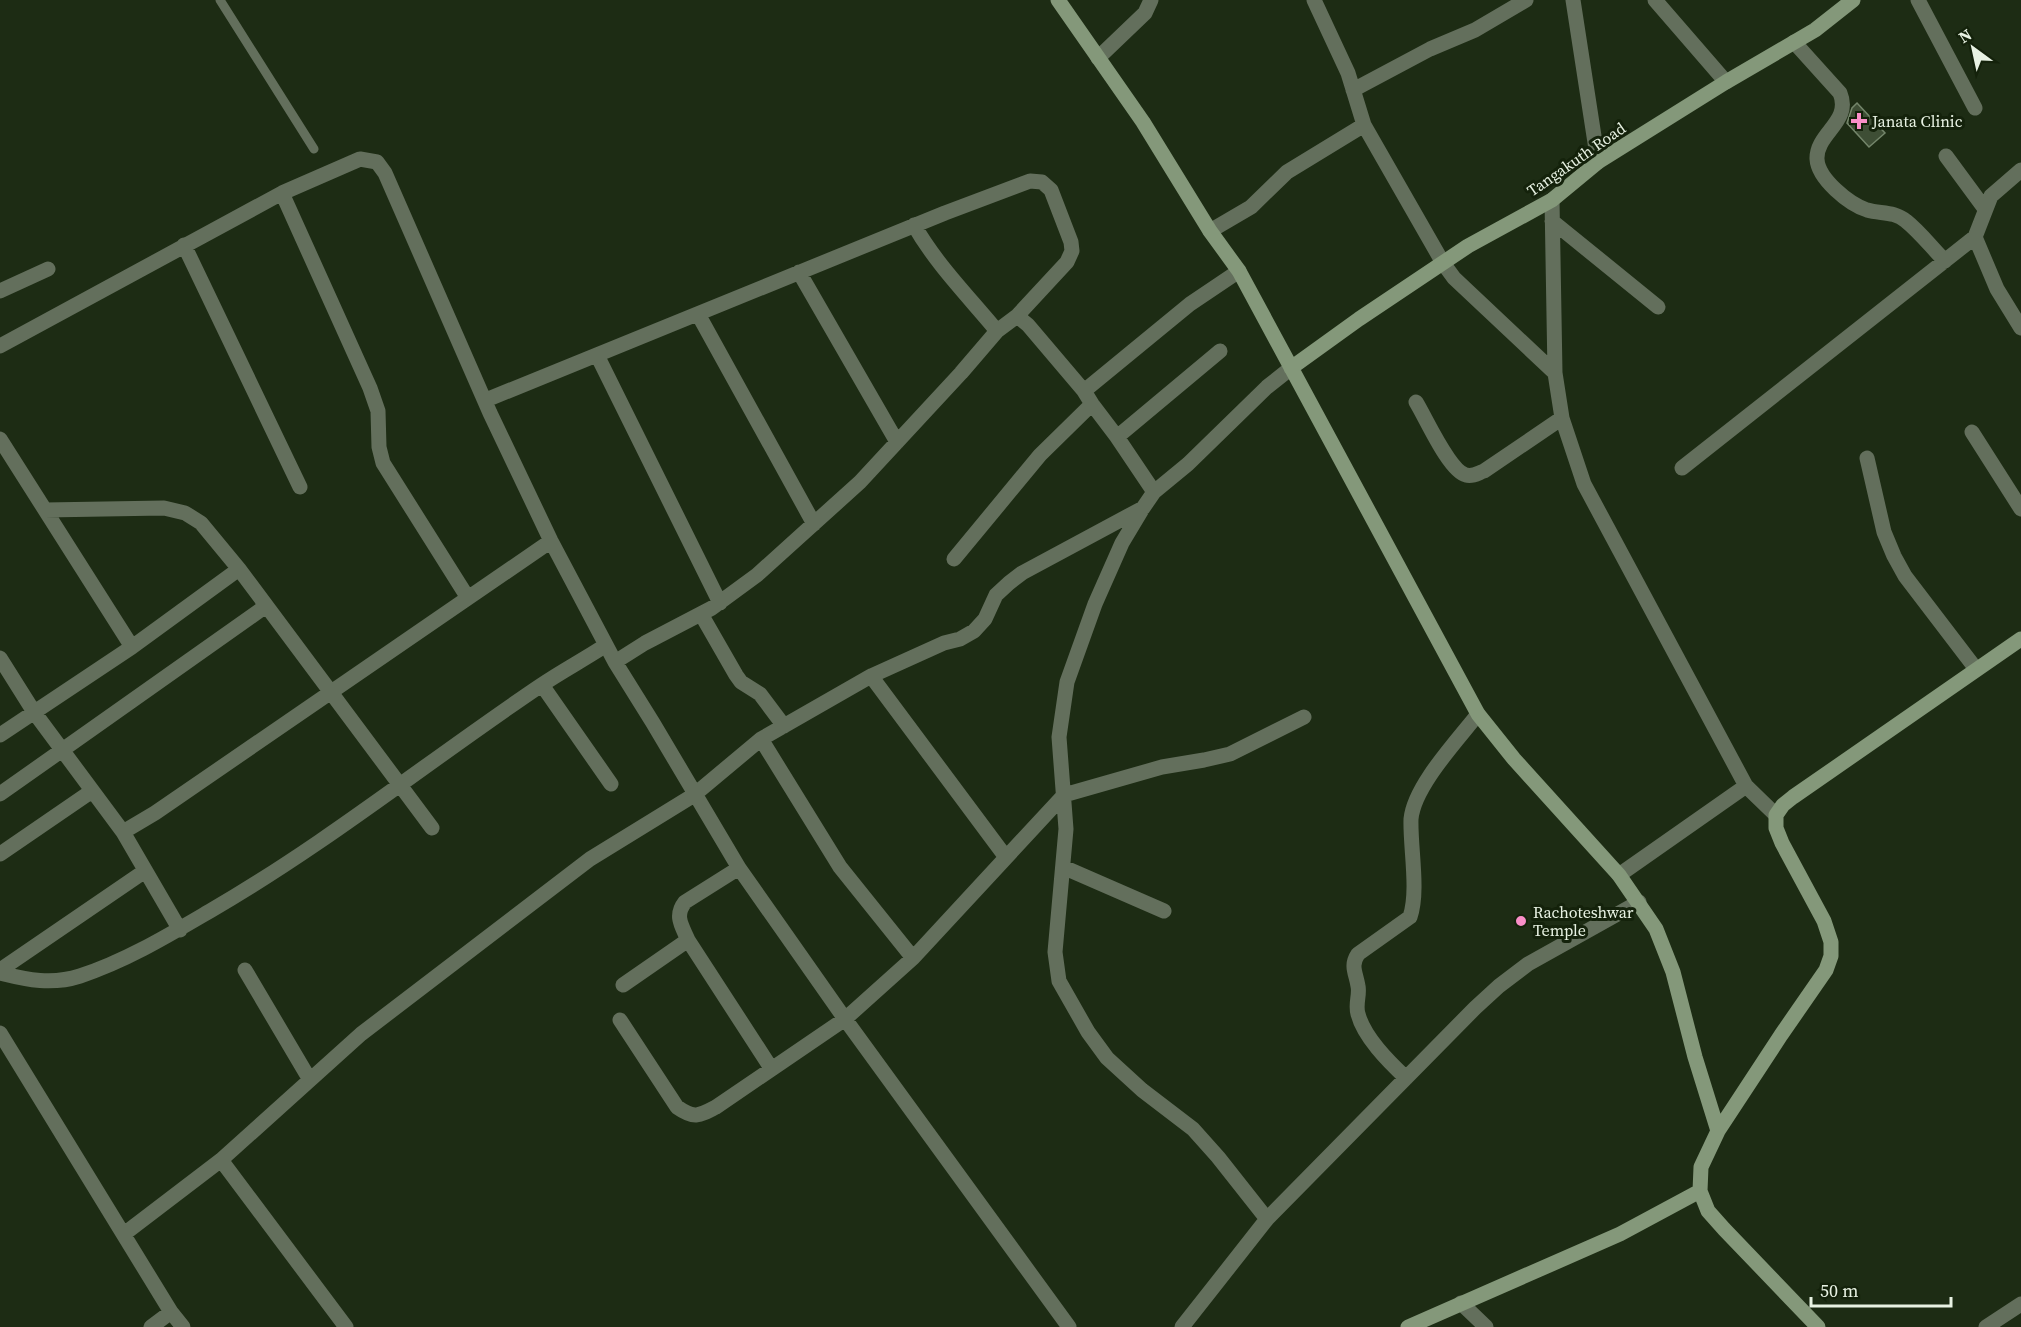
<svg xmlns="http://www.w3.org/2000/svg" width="2021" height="1327" font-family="'Source Serif 4',serif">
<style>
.building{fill:#3e4e35;stroke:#73856a;stroke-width:1.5}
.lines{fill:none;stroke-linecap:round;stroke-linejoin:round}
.lane{stroke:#636f5c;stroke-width:9}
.street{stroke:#636f5c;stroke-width:15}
.secondary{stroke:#84987a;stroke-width:15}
.poi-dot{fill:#fa8fc8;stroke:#14220b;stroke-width:2}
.labels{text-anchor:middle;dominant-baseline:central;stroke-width:6;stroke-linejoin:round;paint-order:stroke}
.poi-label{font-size:16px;fill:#e8f2e3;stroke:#14220b;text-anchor:start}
.street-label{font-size:16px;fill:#e8f2e3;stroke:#14220b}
</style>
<rect width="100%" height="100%" fill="#1d2c14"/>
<path class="building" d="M1857 103 1885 133 1869 147 1847 123 1852 108Z"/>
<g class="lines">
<path class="lane" d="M220 0 314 149"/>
<path class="street" d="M1314 0 1348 73 1364 125 1443 263 1454 278 1555 373
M1573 0 1598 162
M1655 0 1726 82
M1918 0 1975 108
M1794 42 1840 93C1852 122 1816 133 1817 159 1818 179 1849 204 1867 210 1881 214 1894 211 1906 221 1920 232 1932 248 1945 261
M1098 58 1145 13 1151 0
M1353 90 1430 49 1475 30 1526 0
M1946 156 1985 209
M282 193 370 388 378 411 379 447 383 463 468 598
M1552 200 1555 373 1562 418 1584 484 1746 786 1776 815
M1552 221 1658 307
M914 225C936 264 969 297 997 331
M1210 231 1251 207 1287 172 1364 125
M1975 237 1997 289 2021 328
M184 245 300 487
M799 272 897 442
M0 291 48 269
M698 314 814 524
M1017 316 1028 325 1084 391 1092 404 1117 437 1154 492
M0 346 282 193 360 159 377 162 385 173 490 413 551 541 615 662 653 723 739 868 845 1019 913 958 1064 795 1162 767 1204 760 1230 754 1304 717
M597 355 720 603
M1084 391 1190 304 1239 271
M486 400 945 213 1030 181 1042 182 1051 190 1071 242 1072 251 1067 262 1017 316 997 331 961 373 860 482 757 575 712 608 645 643 615 662
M1416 402C1426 418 1449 471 1466 475 1473 477 1478 473 1484 471L1562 418
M1972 432 2021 509
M1117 437 1220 351
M0 439 132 647
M1867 458 1884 532 1894 556 1905 576 1976 669
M1682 468 1975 237 1991 196 2021 170
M45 510 164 508 185 513 201 523 239 569 432 828
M954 559 1040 455 1092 404
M701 614 736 675 741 682 760 694 784 726
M0 658 34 712 123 832 180 930
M871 676 1005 856
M542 685 611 784
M0 735 132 647 239 569
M761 739 840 867 913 958
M0 794 266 606
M123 832 155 813 551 541
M0 854 92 791
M1063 867 1164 911
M1619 875 1746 786
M688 940 771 1068
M0 970 145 871
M245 970 310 1080
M0 973C28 980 52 985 80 976 126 961 169 935 210 911 326 844 430 760 540 686 562 671 585 659 606 645
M623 985 688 940C682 926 674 916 685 902L739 868
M620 1020 677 1107C694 1119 699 1116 716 1107L845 1019 1069 1327
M0 1033 171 1312 183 1327
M1406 1078C1388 1061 1364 1037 1358 1014 1355 1004 1360 995 1358 986 1356 973 1350 966 1358 954L1410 917C1419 891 1410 847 1411 819 1414 786 1457 741 1478 714
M221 1160 346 1327
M1267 1219 1218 1157 1193 1129 1142 1090 1107 1058 1088 1032 1059 981 1055 952 1066 829 1059 737 1067 682 1095 604 1122 543 1143 508 1154 492 1188 464 1267 387 1291 368
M124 1234 221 1160 361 1034 590 859 694 795 761 739 871 676 944 643 960 639 974 631 985 619 996 595 1009 583 1022 573 1143 508
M1461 1303 1486 1327
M151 1327 171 1312
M1182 1327 1267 1219 1475 1008 1499 986 1528 964 1639 902
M1986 1327 2021 1304"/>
<path class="secondary" d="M1058 0 1143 122 1210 231 1239 271 1478 714 1514 759 1619 875 1656 929 1673 972 1695 1057 1718 1131
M1291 368 1359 319 1468 246 1552 200 1598 162 1726 82 1815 30 1853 0
M1408 1327 1620 1234 1700 1191
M1818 1327 1724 1229 1708 1211 1700 1191 1701 1167 1718 1131 1781 1035 1826 970 1831 956V942L1824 921 1782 843 1776 828V815L1783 805 1793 797 2021 639"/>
</g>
<g class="poi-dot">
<path d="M1856 112h6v6h6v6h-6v6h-6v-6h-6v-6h6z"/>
<circle cx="1521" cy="921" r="6"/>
</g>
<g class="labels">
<g class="poi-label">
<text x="1872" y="121">Janata Clinic</text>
<text x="1533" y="912">Rachoteshwar<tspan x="1533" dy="18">Temple</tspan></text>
</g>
<g class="street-label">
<text transform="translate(1576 159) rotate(-35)">Tangakuth Road</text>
</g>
</g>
<g transform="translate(1973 48) rotate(327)" stroke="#14220b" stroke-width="4.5" paint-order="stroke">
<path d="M0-4.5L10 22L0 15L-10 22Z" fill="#e8f2e3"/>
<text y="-9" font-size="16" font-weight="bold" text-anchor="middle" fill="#e8f2e3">N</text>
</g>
<path d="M1811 1297v9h140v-9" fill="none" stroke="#e8f2e3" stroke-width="3"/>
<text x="1820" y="1297" font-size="18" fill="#e8f2e3" stroke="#14220b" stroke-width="4.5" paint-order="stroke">50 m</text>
</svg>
